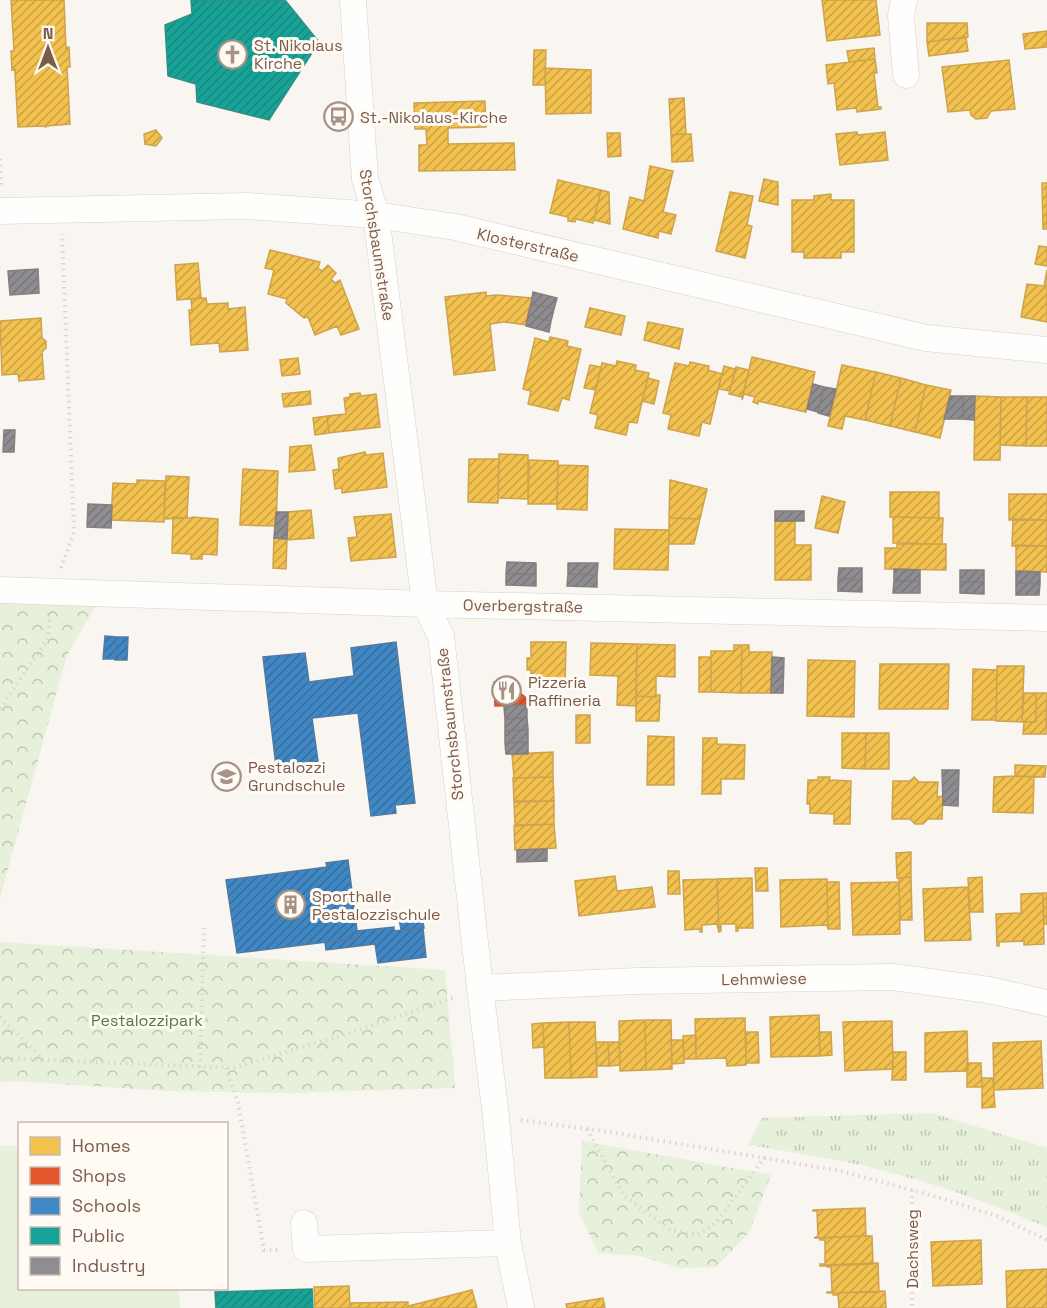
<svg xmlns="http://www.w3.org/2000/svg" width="1047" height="1308" font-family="'Space Grotesk',sans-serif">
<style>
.grass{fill:url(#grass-tufts)}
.park{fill:url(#park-crowns)}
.pitch{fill:#e7f0db}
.homes{fill:url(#homes-hatch);stroke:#cea34e;stroke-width:1.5}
.shops{fill:url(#shops-hatch);stroke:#c45837;stroke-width:1.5}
.schools{fill:url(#schools-hatch);stroke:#517ba1;stroke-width:1.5}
.public{fill:url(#public-hatch);stroke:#358e82;stroke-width:1.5}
.industry{fill:url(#industry-hatch);stroke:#877e7d;stroke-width:1.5}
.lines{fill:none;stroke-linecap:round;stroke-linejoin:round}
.minor-casing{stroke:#d7d1cb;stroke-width:27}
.path{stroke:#dcd5d0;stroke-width:4;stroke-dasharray:1.5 4.5;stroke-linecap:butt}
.minor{stroke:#fefefd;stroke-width:26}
.labels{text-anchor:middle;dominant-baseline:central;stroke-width:6;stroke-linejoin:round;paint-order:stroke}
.poi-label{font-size:16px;fill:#7a5c4d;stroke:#fffaf3;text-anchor:start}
.street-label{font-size:16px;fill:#7a5c4d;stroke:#fffaf3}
.park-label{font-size:16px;fill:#537a41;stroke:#fffaf3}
</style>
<defs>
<pattern id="grass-tufts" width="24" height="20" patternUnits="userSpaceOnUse" patternTransform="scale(1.5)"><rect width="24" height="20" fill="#e7f0db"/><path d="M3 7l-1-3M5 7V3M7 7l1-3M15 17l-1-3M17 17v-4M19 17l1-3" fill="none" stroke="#c0c6b4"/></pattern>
<pattern id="park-crowns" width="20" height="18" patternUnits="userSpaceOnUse" patternTransform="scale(1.5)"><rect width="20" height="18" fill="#e7f0db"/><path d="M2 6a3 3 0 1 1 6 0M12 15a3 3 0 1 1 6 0" fill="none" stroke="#c0c6b4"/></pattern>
<pattern id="homes-hatch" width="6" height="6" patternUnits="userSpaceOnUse" patternTransform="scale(1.5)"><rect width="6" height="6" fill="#f2c14e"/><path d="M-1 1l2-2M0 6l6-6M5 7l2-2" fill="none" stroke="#c9a043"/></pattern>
<pattern id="shops-hatch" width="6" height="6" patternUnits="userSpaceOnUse" patternTransform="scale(1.5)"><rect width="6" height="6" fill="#e4572e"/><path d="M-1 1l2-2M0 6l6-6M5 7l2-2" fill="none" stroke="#b44828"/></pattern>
<pattern id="schools-hatch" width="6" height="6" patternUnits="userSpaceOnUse" patternTransform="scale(1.5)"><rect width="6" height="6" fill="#3f88c5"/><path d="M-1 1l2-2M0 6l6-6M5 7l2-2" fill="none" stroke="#386d9a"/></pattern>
<pattern id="public-hatch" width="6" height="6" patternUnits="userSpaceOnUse" patternTransform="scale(1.5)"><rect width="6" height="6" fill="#17a398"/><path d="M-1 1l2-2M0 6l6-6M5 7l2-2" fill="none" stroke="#1a887e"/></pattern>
<pattern id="industry-hatch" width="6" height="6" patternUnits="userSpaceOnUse" patternTransform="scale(1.5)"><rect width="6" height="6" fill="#8d8d92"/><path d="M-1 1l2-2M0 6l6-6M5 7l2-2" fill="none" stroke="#787679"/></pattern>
</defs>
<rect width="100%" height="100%" fill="#f9f5f0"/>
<path class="grass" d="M932 1113 1047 1148V1227C999 1207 951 1189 900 1175 851 1161 799 1153 748 1145L762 1118Z"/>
<path class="park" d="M0 600 97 604 67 655 0 898Z
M0 942 445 970 455 1088 285 1093 167 1091 15 1081 0 1082Z
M582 1141 771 1175 749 1233 716 1267 680 1268 640 1256 598 1253 579 1212Z"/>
<path class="pitch" d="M19 1146 20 1288 179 1289 180 1308H0V1146Z"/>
<path class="homes" d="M64 0 66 48 69 47 70 67H67L70 124 46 126V127L42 126 18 127 15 73V69L12 70 11 51H14L11 0Z
M822 0H876L880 35 827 41Z
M927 23H967L968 37 927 42Z
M1047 31V47L1025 49 1023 34Z
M966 37 968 51 929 56 927 42Z
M874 48 875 59 849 62 847 51Z
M534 50H546L545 85H533Z
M875 59 877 73H874L878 107H881V109L857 112 856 108 837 110 834 83 828 84 826 65Z
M1009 60 1015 109 991 111 987 118 976 119 971 115 970 110 948 112 942 67Z
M545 68 591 70V113L546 114Z
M684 98 686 134 671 135 669 99Z
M485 101 486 127 448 128V144L514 143 515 170 419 171V145H427L426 129H415L414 103Z
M156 130 162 138 156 146 145 144 144 134Z
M857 132 858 135 885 132 888 160 840 165 836 134Z
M607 133H620L621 156 608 157Z
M686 134H691L693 161 672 162 671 135Z
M650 166 673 171 663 212 676 215 671 234 659 231 658 238 623 229 630 197 644 201Z
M764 179 778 182V205L759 201Z
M558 180 601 190 593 223 576 219 575 222 568 221V217L550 213Z
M1042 183H1047V229H1043Z
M601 190 609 192 610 224 594 220Z
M730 192 753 196 747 225 752 226 745 258 716 251Z
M831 194V200H854V252H841V258H804V252H792V200H814V196Z
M1039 246 1047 247V266L1035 264Z
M270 250 320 262 318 268 322 271 328 265 336 273 331 279 335 283 340 280 359 329 341 335 337 326 315 335 308 317 304 318 286 303 287 299 268 294 274 270 265 268Z
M198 263 201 298 177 300 175 265Z
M1047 270V322L1021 317 1027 284 1044 286Z
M486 292V296L497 295 532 298 526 325 504 322 490 324 495 370 454 375 445 297Z
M206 298 207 304 228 303V309L245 307 248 350 220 352 219 343 191 345 189 310H192L191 299Z
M590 308 625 316 621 335 585 327Z
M41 318 42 338 46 341V348L42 352 44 379 19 381 18 374 2 375 0 321Z
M648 322 683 329 679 349 644 340Z
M550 337 568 341 567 346 581 349 569 400 562 398 558 411 528 404 531 391 523 389 535 338 549 342Z
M752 357 815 372 806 412 758 401V404L753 402 755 397 744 394 742 400Z
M298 358 300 374 282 376 280 360Z
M617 361 636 365 635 370 649 373 637 423 629 422 626 435 595 428 598 415 590 413 602 363 616 366Z
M690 362 709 366 708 370 722 374 710 424 702 422 699 436 668 429 671 415 663 413 675 363 689 366Z
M590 365 601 367 596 390 584 388Z
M842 365 876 372 865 420 845 416 842 429 828 426Z
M724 366 735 369 730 391 718 389Z
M736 367 749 370 742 397 729 394Z
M876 372 901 378 890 426 865 420Z
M648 378 659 381 654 404 642 401Z
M901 378 926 385 915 432 890 426Z
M926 385 951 390 940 438 915 432Z
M310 391 311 404 284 407 282 394Z
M360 393 361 396 376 394 380 427 329 433 327 416 346 414 344 398 350 397V394Z
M975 396 1001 397 1000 460H974Z
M1001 397H1027L1026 446 1000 445Z
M1027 397H1047V446H1026Z
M327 416 329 433 315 435 313 418Z
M311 445 315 470 289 472 290 447Z
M365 452 366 455 383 453 387 487 342 493V488L335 489 333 470 339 469 338 458Z
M499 454 528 455V499L498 498Z
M469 459H499L498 503 468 502Z
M529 460 558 461 557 504H528Z
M558 465 588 466 587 510 557 509Z
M243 469 278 471 276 526 240 525Z
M166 476 189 477 187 518 164 519Z
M137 480 165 481 164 522 111 520 113 483 137 484Z
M670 480 707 489 700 519 669 518Z
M890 492H939V518L890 517Z
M1009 494H1047V520H1009Z
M822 496 845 502 838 533 815 528Z
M311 510 314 538 287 540 288 512Z
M391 514 396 557 351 561 348 538 357 537 354 517Z
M173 517 192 518V517L218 519 217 555 202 554V559H191V554L172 553Z
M893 517 943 518 942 544 893 543Z
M669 518 700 519 694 544H669Z
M1013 519 1047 520V546H1012Z
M775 521H795V545H811V580H775Z
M615 529 669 530 668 570 614 569Z
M274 538 287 539 286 569 273 568Z
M897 544H946V570L885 569V548H897Z
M1016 545 1047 546V572L1016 571Z
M531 642H566L565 686 531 685V670H527V658H531Z
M591 643 637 644 636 706 617 705 618 676 590 675Z
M637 644 675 645V677L656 676V697L636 696Z
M734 645H742L741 693 711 692V651H734Z
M742 645H749V652H772L771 693H741Z
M699 657H711V692H699Z
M808 660 855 661 854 717 807 716Z
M880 664H949L948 709H879Z
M997 666H1024L1022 722 996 721Z
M973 669 997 670 996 720H972Z
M1024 693H1036V722H1022Z
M1036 693H1047L1046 734H1023L1024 722H1036Z
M656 695H660L659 721H636V696L656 697Z
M576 715H590V743H576Z
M842 733H866L865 769 842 768Z
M866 733H889V769H865Z
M648 736 674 737V785H647Z
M703 738H717V744L745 745 744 779H721V794H702Z
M553 752V777L514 778 512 754Z
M1015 765 1046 766 1045 777 1015 776Z
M1015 776 1034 777 1033 813 993 812 994 777Z
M553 777 554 801H514L513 778Z
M818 777H830L829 780 851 781 850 824H834V814L810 813V804H807L808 780H818Z
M914 777 919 782H938L937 797 943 796 942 819H928L923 824H915L910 819H892L893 781H910Z
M554 801V824L515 825 514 802Z
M554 824 556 848 515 850 514 826Z
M911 852V877L897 878 896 853Z
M755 868H767L768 891H756Z
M668 871H679L680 894H668Z
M615 876 617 891 652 887 655 907 579 916 575 881Z
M911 877 912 920H900L899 878Z
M982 877 983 912H970L968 878Z
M752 878 753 928H738V931H736V924H721V931L719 932 717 879Z
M717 879 719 932 717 924 702 925V932H700V929L685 930 683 880Z
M827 879 828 929 827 925 781 927 780 880Z
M827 882H839L840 929H828Z
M899 882 900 934 853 935 851 883Z
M968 887 971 940 925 941 923 889Z
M1043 893 1044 944 1024 945V941L999 942V946H997L996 914 1021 913V894Z
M1043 893H1047V924H1044Z
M819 1015 820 1056 771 1057 770 1017Z
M745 1018 746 1065 727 1066 726 1058 696 1059 695 1019Z
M645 1020H671L672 1069 646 1070Z
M645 1020 646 1070 620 1071 619 1021Z
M892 1021 893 1069 845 1071 843 1022Z
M569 1022 571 1078H545L543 1023Z
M569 1022H595L597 1077 571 1078Z
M543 1023 544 1047 533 1048 532 1024Z
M967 1031 968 1071 925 1072V1033Z
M746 1032H758L759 1063H746Z
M819 1032H831L832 1055 820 1056Z
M696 1035V1059H684L683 1036Z
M671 1040H683L684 1063 672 1064Z
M1041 1041 1043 1088 994 1090 993 1043Z
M596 1042H608L609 1066H597Z
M608 1042H619L620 1065 609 1066Z
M893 1052H906V1080H892Z
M967 1063H981L982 1087H967Z
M982 1078H993L995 1107 982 1108Z
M865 1208 866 1236 814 1238 818 1236 817 1211H813V1210Z
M866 1236H872L873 1264 820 1266V1264H825V1240H820L819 1238Z
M981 1240 982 1284 933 1286 931 1242Z
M878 1263 879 1292 827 1293V1292H832L831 1267H827L826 1265Z
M1047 1269V1308H1007L1006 1271Z
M349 1286 350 1308H315L314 1287Z
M472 1290 477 1308H408V1306Z
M885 1291 886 1308H839L838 1295H833V1293Z
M603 1298 605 1308H567L566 1304Z
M408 1302V1308H350V1303Z"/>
<path class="shops" d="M517 681V690L526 698 527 705 495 706 494 682Z"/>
<path class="schools" d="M105 636 116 637 115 659H103Z
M116 637H128L127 660H115Z
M396 642 415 803 395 805 396 813 371 816 358 713 312 718 318 761 276 766 263 657 305 653 309 682 354 676 351 648Z
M348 860 358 938 237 953 226 880 327 867 326 863Z
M422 916 424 928 401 930 399 918Z
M394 927V931L423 928 426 957 378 963 375 944 326 950 325 942 358 938 357 931Z"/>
<path class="public" d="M191 0H285L319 42 269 120 197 102 196 84 168 76 165 25 192 14Z
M312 1289 313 1308H216L215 1292Z"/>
<path class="industry" d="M38 269 39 293 10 295 8 271Z
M533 292 557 298 554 309 531 304Z
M531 304 554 309 551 321 528 315Z
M528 315 551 321 549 332 526 326Z
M813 384 824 387 818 412 807 409Z
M824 387 836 389 829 416 818 413Z
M950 396H963V419H944Z
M963 396H975L974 420 963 419Z
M4 430H15L14 452H3Z
M88 504 112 505 111 528 87 527Z
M775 511H804V521H775Z
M276 512H288L287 539 274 538Z
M507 562 536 563V574H506Z
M568 563H598L597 575 568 574Z
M839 568H862V580L838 579Z
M894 569 920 570V581H894Z
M960 570H984V582H960Z
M1016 571 1040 572V584L1016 583Z
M506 574H536V586L506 585Z
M568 574 597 575V587L567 586Z
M838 579 862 580V592L838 591Z
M894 581H920V593H893Z
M960 582H984V594L960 593Z
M1016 583 1040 584 1039 595H1016Z
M772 657 784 658 783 693H771Z
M527 705V718L505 719 504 706Z
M527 718 528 730 505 731V719Z
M528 730V742L505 743V731Z
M528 742V754H506L505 743Z
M942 770H959L958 806 943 805Z
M547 849V861L517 862V850Z"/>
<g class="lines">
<defs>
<path id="minor" d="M353 0 365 179 376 215 425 604 441 636 480 988 496 1117 508 1243 521 1308
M904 0 901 16 906 75
M0 211 247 206 376 215 455 227 926 338 1047 350
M0 590 425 604 1047 618
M480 988 637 981 893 977 989 990 1047 1003
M304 1223 306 1249 508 1243"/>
</defs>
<use href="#minor" class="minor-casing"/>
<path class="path" d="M0 159 1 186
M61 568 74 532 62 234
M0 709 48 638 50 616
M0 1017 43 1059
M0 1058 233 1068 349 1033 456 997
M200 1067 204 928
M226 1068 238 1103 264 1250H281
M521 1120 603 1131 841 1171 931 1195 997 1216 1047 1240
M587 1129 624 1196 669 1229 697 1235 716 1223 765 1157
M912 1190V1308"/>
<use href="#minor" class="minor"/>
</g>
<defs>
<symbol id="church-ring" viewBox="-11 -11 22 22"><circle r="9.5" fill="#fffaf3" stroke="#a69286" stroke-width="1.5"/><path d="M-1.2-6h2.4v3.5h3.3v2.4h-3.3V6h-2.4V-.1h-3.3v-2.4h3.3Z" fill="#a69286"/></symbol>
<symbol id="bus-ring" viewBox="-11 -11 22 22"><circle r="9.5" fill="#fffaf3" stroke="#a69286" stroke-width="1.5"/><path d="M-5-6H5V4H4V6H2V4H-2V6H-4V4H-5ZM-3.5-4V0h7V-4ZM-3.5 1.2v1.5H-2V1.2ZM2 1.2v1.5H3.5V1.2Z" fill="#a69286"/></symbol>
<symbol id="restaurant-ring" viewBox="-11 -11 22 22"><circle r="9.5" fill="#fffaf3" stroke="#a69286" stroke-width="1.5"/><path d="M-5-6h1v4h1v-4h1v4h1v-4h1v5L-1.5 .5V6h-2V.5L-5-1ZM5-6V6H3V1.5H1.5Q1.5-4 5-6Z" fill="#a69286"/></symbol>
<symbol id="school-ring" viewBox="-11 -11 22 22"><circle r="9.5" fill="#fffaf3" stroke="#a69286" stroke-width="1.5"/><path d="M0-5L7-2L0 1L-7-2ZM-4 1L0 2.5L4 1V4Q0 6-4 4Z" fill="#a69286"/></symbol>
<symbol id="building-ring" viewBox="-11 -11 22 22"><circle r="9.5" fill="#fffaf3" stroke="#a69286" stroke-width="1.5"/><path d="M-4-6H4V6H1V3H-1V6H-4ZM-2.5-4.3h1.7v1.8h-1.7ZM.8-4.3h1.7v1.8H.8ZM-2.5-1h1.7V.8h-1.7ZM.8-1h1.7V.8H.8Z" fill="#a69286"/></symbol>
</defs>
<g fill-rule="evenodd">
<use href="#church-ring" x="216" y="38" width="33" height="33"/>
<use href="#bus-ring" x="322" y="100" width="33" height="33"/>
<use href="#restaurant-ring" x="490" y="674" width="33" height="33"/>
<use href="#school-ring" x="210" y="760" width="33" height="33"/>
<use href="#building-ring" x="274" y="888" width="33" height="33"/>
</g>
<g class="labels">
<g class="poi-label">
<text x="254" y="45">St. Nikolaus<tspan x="254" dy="18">Kirche</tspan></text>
<text x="360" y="117">St.-Nikolaus-Kirche</text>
<text x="528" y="682">Pizzeria<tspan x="528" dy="18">Raffineria</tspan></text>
<text x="248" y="767">Pestalozzi<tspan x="248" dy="18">Grundschule</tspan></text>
<text x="312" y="896">Sporthalle<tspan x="312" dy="18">Pestalozzischule</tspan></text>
</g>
<g class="street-label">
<text transform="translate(377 245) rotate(81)">Storchsbaumstraße</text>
<text transform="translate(528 245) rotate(13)">Klosterstraße</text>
<text transform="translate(523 606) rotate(1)">Overbergstraße</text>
<text transform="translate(450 724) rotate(-96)">Storchsbaumstraße</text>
<text transform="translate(764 979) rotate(-1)">Lehmwiese</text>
<text transform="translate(912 1249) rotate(-90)">Dachsweg</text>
</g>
<g class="park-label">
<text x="147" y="1020">Pestalozzipark</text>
</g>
</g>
<rect x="18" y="1122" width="210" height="168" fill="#fffaf3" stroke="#cabbb1" stroke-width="1.5"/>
<rect x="30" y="1137" width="30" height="18" fill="#f2c14e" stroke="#cabbb1" stroke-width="1.5"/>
<text x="72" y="1152" font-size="18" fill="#7a5c4d">Homes</text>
<rect x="30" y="1167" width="30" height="18" fill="#e4572e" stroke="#cabbb1" stroke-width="1.5"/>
<text x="72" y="1182" font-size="18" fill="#7a5c4d">Shops</text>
<rect x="30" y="1197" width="30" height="18" fill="#3f88c5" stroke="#cabbb1" stroke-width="1.5"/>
<text x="72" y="1212" font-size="18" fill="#7a5c4d">Schools</text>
<rect x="30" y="1227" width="30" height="18" fill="#17a398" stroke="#cabbb1" stroke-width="1.5"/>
<text x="72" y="1242" font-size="18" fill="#7a5c4d">Public</text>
<rect x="30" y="1257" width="30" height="18" fill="#8d8d92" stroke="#cabbb1" stroke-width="1.5"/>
<text x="72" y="1272" font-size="18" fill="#7a5c4d">Industry</text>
<g transform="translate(48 48)" stroke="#fffaf3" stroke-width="4.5" paint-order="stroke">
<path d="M0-4.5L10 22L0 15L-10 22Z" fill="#7a5c4d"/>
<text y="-9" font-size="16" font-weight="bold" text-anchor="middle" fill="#7a5c4d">N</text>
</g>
</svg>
